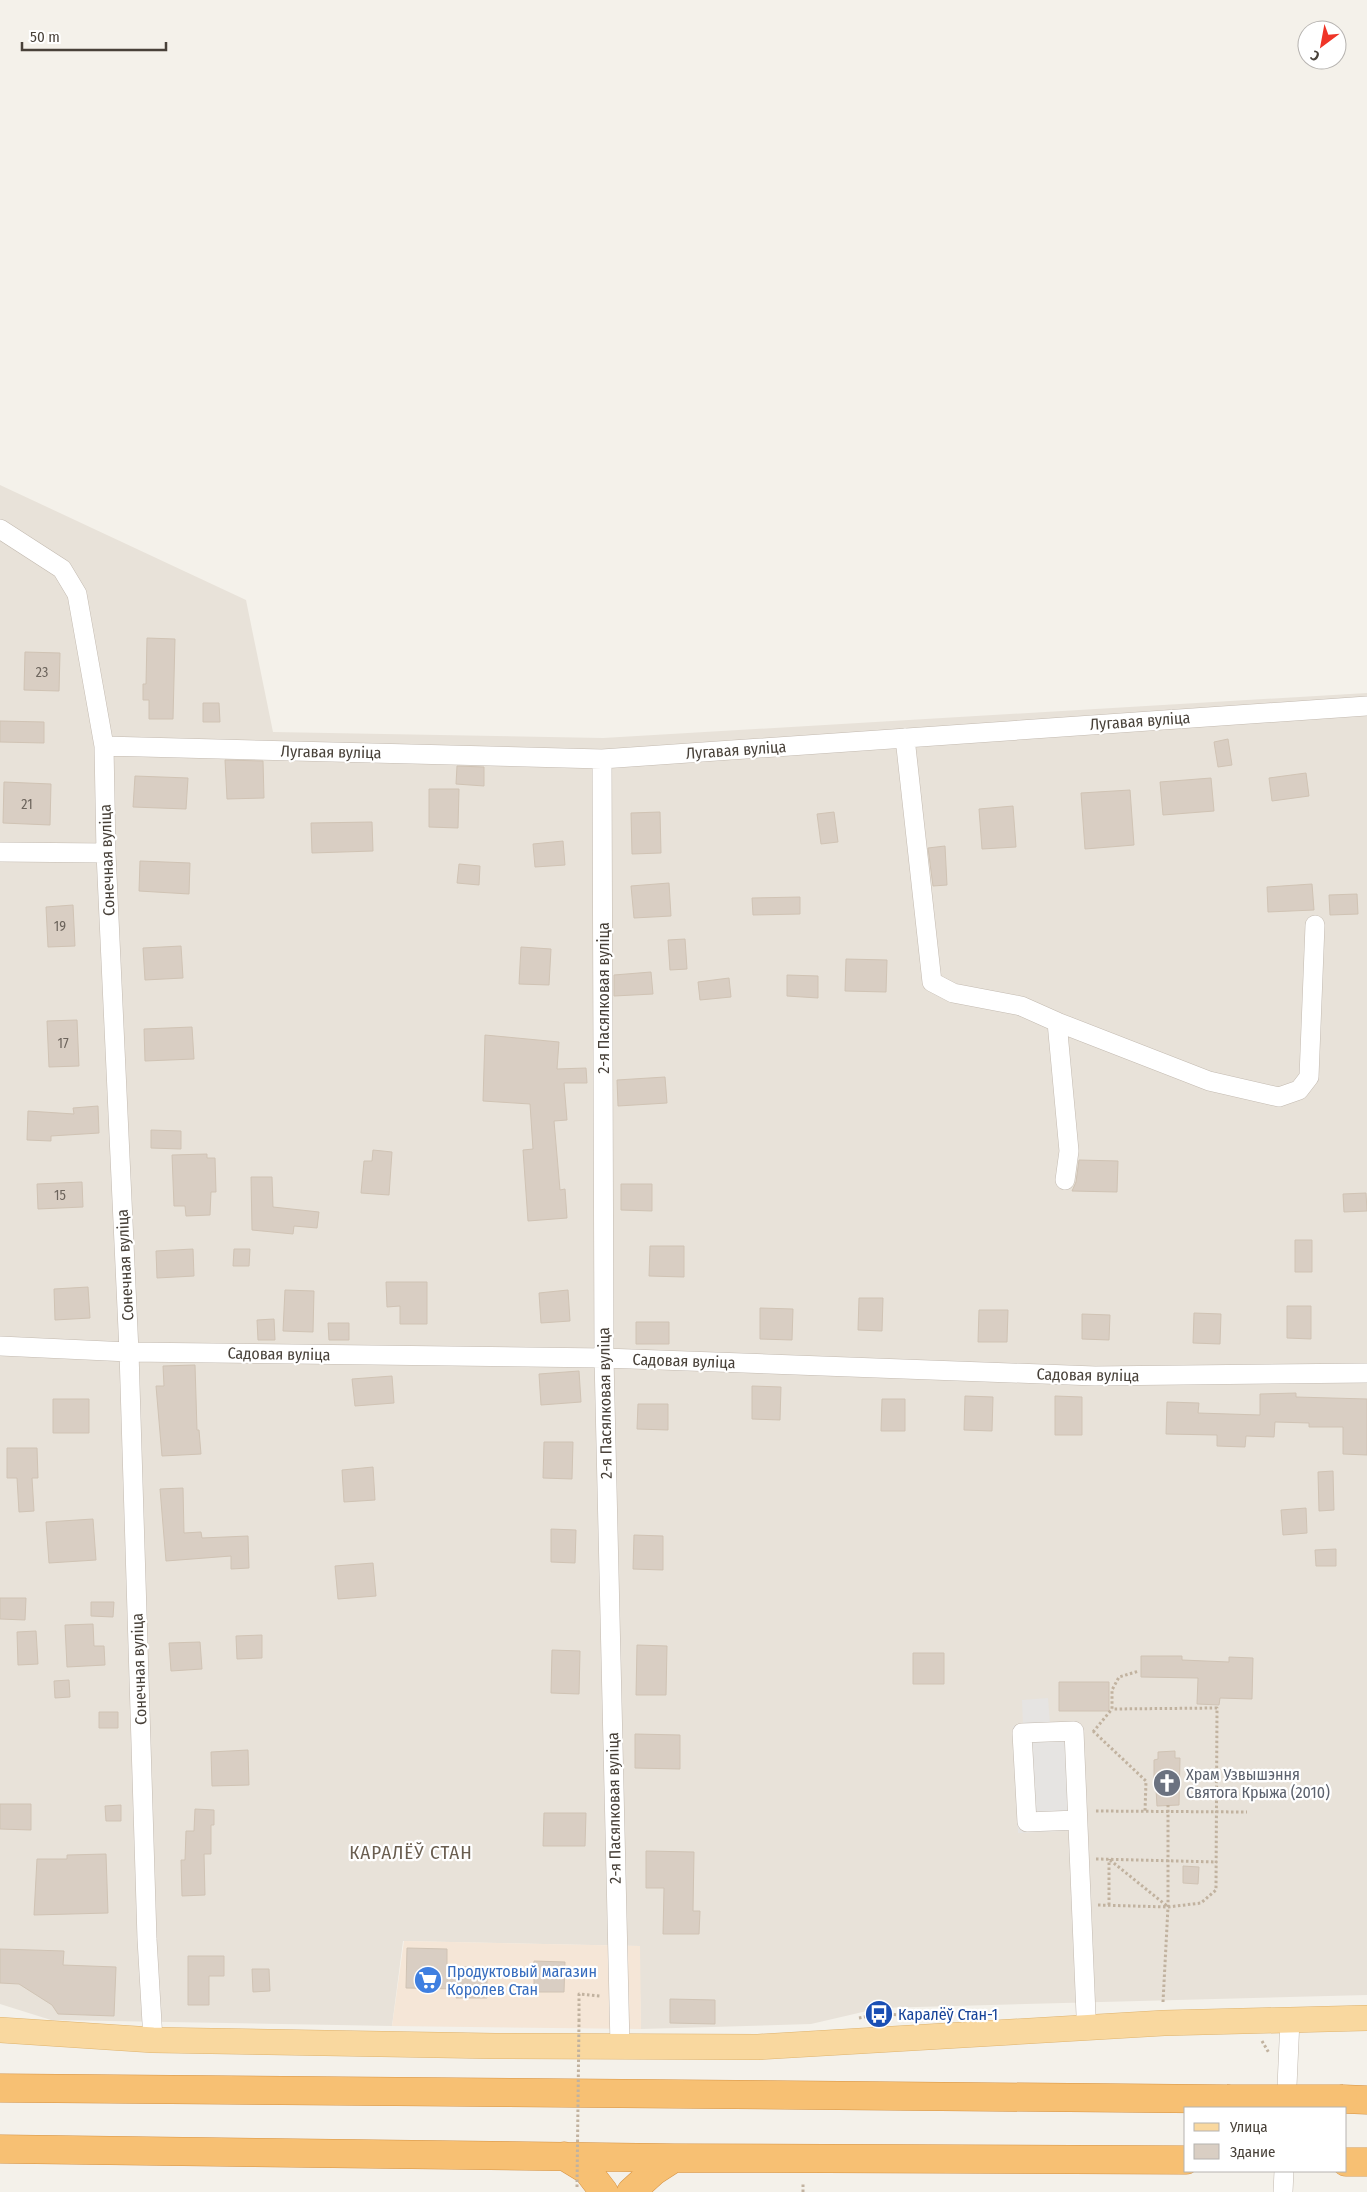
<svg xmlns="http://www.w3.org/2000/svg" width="1367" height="2192" font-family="'Fira Sans Condensed',sans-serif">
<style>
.residential{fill:#e8e2d9}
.commercial{fill:#f5e6d7}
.parking{fill:#e6e4e2}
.building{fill:#d9cec3;stroke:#d0c3b4}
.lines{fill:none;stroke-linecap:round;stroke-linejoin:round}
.minor-casing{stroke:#c3bab0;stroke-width:20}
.major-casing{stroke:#deb36e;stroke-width:26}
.highway-casing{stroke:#d69343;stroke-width:29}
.path{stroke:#c1b29f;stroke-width:3;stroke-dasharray:2.5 2.5;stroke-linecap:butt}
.minor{stroke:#fff;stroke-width:19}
.major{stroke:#f9d89f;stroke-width:25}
.highway{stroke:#f7c073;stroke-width:28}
.highway-bridge-casing{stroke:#d69343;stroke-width:29;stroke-linecap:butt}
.path-bridge{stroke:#c1b29f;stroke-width:3;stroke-dasharray:2.5 2.5;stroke-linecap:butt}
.highway-bridge{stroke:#f7c073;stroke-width:28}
.labels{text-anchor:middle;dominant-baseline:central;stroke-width:4.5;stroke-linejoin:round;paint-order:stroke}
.number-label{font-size:14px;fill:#6c645c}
.street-label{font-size:16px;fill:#484139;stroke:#fff}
.worship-label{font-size:16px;fill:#5b616d;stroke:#fff;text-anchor:start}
.shop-label{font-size:16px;fill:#366cbe;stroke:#fff;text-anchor:start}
.transit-label{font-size:16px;fill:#164399;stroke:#fff;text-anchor:start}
.quarter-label{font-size:19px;letter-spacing:1px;fill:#6a5e50;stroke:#fff}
</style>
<rect width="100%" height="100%" fill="#f4f1ea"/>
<path class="residential" d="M0 485 246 600 273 732 603 738 1367 693V1995L880 2008 811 2024 641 2029 639 1946 403 1941 392 2026 51 2020 0 2004Z"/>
<path class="commercial" d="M404 1941 640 1946 641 2029 392 2026Z"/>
<path class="parking" d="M1048 1698 1050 1724 1078 1723 1084 1830 1018 1833 1013 1726 1023 1725 1022 1700Z"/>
<path class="building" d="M147 638 175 639 173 719H149V700H143V684H146Z
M25 652 60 653 59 691 24 690Z
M203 703H219L220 722H203Z
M0 721 44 722V743L0 742Z
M1228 739 1232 765 1218 767 1214 742Z
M225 760 263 761 264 798 227 799Z
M457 766 484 767V786L456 784Z
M1306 773 1309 796 1272 801 1269 778Z
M135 776 188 778 186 809 133 807Z
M1211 778 1214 811 1163 815 1160 782Z
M4 782 51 784 50 825 3 823Z
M429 789H459L458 828 429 827Z
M1130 790 1134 845 1085 849 1081 793Z
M1013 806 1016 847 982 849 979 809Z
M660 812 661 853 632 854 631 813Z
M834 812 838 842 821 844 817 814Z
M372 822 373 851 312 853 311 823Z
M563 841 565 865 535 867 533 844Z
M945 846 947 885 933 886 928 848Z
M140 861 190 863 189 894 139 891Z
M459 864 480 866 479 885 457 883Z
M669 883 671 916 634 918 631 886Z
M1312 884 1314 910 1268 912 1267 887Z
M1357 894 1358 914 1330 915 1329 895Z
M800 897V914L753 915 752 898Z
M73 905 75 946 48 947 46 907Z
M685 939 687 969 670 970 668 940Z
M181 946 183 978 145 980 143 948Z
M521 947 551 949 549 985 519 984Z
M846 959 887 960 886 992 845 991Z
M651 972 653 994 614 996V975Z
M787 975 818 976V998L787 996Z
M729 978 731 997 700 1000 698 982Z
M77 1020 79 1066 49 1067 47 1021Z
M192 1027 194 1059 145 1061 144 1029Z
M485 1035 559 1042 557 1069 586 1068 587 1083H564L567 1120 554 1121 560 1190 565 1189 567 1218 528 1221 523 1150 533 1149 530 1104 483 1101Z
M665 1077 667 1103 618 1106 617 1080Z
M98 1106 99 1133 51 1136V1141L27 1140 28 1111 74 1114 73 1108Z
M151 1130 181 1131V1149L151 1148Z
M373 1150 392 1152 389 1195 361 1193 364 1161H372Z
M207 1154V1158H215L216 1192H211L210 1215 186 1216 185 1206H174L172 1155Z
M1079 1160 1118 1161 1117 1192 1072 1191 1076 1182Z
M251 1177H272L273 1207 319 1212 317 1228 294 1226 293 1234 252 1230Z
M82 1182 83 1207 38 1209 37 1184Z
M621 1184H652V1211L621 1210Z
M1366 1193 1367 1211 1344 1212 1343 1194Z
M1295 1240H1312V1272H1295Z
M650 1246H684V1277L649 1276Z
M193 1249 194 1276 157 1278 156 1251Z
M234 1249H250L249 1266H233Z
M386 1282H427V1324H400V1306L387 1307Z
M88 1287 90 1318 55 1320 54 1289Z
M285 1290 314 1291 313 1332 283 1331Z
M568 1290 570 1321 541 1323 539 1293Z
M859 1298H883L882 1331 858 1330Z
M1287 1306H1311V1339L1287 1338Z
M760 1308 793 1309 792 1340 760 1339Z
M979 1310H1008L1007 1342H978Z
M1194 1313 1221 1314 1220 1344 1193 1343Z
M1082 1314 1110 1315 1109 1340 1082 1339Z
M274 1319 275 1340H258L257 1320Z
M636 1322H669V1344H636Z
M328 1323H349V1340H329Z
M195 1365 197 1430H199L201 1454 162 1456 156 1386H164L163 1366Z
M579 1371 581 1402 541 1405 539 1374Z
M392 1376 394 1403 355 1406 352 1379Z
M752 1386 781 1387 780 1420 752 1419Z
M1296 1393V1397L1367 1399V1455L1343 1454V1427H1309V1423L1275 1422 1274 1437 1246 1436 1245 1447 1217 1446V1435L1166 1434 1167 1402 1199 1403 1198 1413 1260 1415V1394Z
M965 1396 993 1397 992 1431 964 1430Z
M1055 1396 1082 1397V1435H1055Z
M53 1399H89V1433H53Z
M882 1399H905V1431H881Z
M638 1404H668V1430L637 1429Z
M544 1442H573L572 1479 543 1478Z
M7 1448H37L38 1478H32L34 1511 19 1512 17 1478H7Z
M373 1467 375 1500 344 1502 342 1470Z
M1333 1471 1334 1510 1319 1511 1318 1472Z
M183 1488 184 1533 201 1532 202 1538 248 1536 249 1568 231 1569V1556L166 1561 160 1489Z
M1306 1508 1307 1533 1283 1535 1281 1510Z
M93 1519 96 1560 49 1563 46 1522Z
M551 1529 576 1530 575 1563 551 1562Z
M634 1535 663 1536V1570L633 1569Z
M1336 1549V1566H1316L1315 1550Z
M373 1563 376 1596 338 1599 335 1566Z
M0 1598H26L25 1620 0 1619Z
M91 1602H114L113 1617 91 1616Z
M93 1624 94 1646H104L105 1665 67 1667 65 1625Z
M36 1631 38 1664 18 1665 17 1632Z
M262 1635V1658L237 1659 236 1636Z
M200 1642 202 1669 171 1671 169 1643Z
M637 1645 667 1646 666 1695H636Z
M552 1650 580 1651 579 1694 551 1693Z
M913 1653H944V1684H913Z
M1141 1656H1182V1660L1229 1662V1657L1253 1658 1252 1699 1220 1698 1219 1705 1197 1704 1198 1678 1141 1677Z
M69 1680 70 1697 55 1698 54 1681Z
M1059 1682H1109V1711H1059Z
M99 1712H118V1728H99Z
M635 1734 680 1735V1769L635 1768Z
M248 1750 249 1785 212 1786 211 1752Z
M1175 1751V1758H1180L1179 1805 1157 1806 1156 1789H1154V1760L1158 1759V1752Z
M0 1804H31V1830L0 1829Z
M121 1805V1821H106L105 1806Z
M195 1809 214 1810V1825H211V1854H204L205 1895 182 1896 181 1860H185L186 1831H194Z
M544 1813H586L585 1846H543Z
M646 1851 694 1852 693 1911H700L699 1934H663L664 1888H646Z
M106 1854 108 1913 34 1915 37 1859H67V1855Z
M1183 1866 1199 1867 1198 1884 1183 1883Z
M407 1948 447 1949V1967H487V1998H456V1989L406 1988Z
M0 1949 64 1951 63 1965 116 1967 114 2016 58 2014 52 2005 19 1984 0 1983Z
M188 1956H224V1976H209V2005H188Z
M534 1961 565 1962 564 1992H534Z
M252 1969H269L270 1991 253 1992Z
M670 1999 715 2000V2024L670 2023Z"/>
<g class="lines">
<defs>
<path id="minor" d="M0 529 62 569 77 594 104 746 106 853 129 1352 147 1939 153 2040
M905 738 932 982 953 993 1021 1006 1057 1022 1069 1151 1065 1180
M104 746 602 759 1367 706
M602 759 604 1358 620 2046
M0 852 106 853
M1057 1022 1209 1081 1279 1097 1299 1090 1309 1077 1315 925
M0 1346 129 1352 604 1358 1095 1376 1367 1373
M1077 1820 1027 1822 1022 1733 1074 1731 1086 2015V2028
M1286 2108 1290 2020
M1283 2192 1284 2171"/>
<path id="major" d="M0 2030 153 2040 495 2046 758 2047 1164 2023 1367 2018"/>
<path id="highway" d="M0 2088 1227 2099
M1343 2099 1367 2100
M0 2149 674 2158 1186 2160
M564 2156 587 2170 604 2192
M1346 2162H1367
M631 2192 654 2171 674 2158"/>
</defs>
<use href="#minor" class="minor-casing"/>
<use href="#major" class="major-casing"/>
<use href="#highway" class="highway-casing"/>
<path class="path" d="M1093 1731 1146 1781 1145 1812
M1093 1732 1112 1709V1690L1119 1677 1139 1671
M1096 1811 1247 1812
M1096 1859 1217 1862
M1110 1860 1167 1906
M1098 1905 1168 1907 1201 1903 1216 1890 1217 1708 1112 1709
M1109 1905V1859
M1163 2002 1168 1907V1805
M859 2018 879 2014 905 2015
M579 2021V1994L600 1996
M1262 2041 1269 2053
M803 2192V2183"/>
<use href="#minor" class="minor"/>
<use href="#major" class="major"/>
<use href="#highway" class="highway"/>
<defs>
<path id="highway-bridge" d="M1227 2099H1343"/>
</defs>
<use href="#highway-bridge" class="highway-bridge-casing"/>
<path class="path-bridge" d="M577 2187 579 2021"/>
<use href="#highway-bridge" class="highway-bridge"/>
</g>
<defs>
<symbol id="church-disc" viewBox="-11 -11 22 22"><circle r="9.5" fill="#6b7280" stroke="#fff"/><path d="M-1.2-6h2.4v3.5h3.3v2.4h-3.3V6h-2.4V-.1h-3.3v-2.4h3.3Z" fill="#fff"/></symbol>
<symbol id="supermarket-disc" viewBox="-11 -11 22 22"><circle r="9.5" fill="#3f7fe0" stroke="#fff"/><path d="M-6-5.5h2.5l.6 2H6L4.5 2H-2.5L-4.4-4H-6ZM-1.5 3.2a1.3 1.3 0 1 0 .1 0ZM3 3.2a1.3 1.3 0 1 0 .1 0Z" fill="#fff"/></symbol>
<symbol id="bus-disc" viewBox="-11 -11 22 22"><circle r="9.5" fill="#1a4fb4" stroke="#fff"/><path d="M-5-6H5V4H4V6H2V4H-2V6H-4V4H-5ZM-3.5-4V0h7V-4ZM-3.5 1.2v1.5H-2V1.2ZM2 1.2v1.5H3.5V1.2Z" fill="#fff"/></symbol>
</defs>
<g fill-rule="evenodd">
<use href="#church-disc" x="1151" y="1767" width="32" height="32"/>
<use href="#supermarket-disc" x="412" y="1964" width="32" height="32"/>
<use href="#bus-disc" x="863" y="1998" width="32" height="32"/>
</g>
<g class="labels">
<g class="number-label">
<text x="42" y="672">23</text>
<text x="27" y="804">21</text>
<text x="60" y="926">19</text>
<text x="63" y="1043">17</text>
<text x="60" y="1195">15</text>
</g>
<g class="street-label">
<text transform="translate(1140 721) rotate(-4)">Лугавая вуліца</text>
<text transform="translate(736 750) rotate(-4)">Лугавая вуліца</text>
<text transform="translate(331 752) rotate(1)">Лугавая вуліца</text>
<text transform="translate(107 860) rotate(-92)">Сонечная вуліца</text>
<text transform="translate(603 998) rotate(-90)">2-я Пасялковая вуліца</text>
<text transform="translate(125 1265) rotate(-93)">Сонечная вуліца</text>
<text transform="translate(279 1354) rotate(1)">Садовая вуліца</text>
<text transform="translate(684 1361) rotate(2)">Садовая вуліца</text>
<text transform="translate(1088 1375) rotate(1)">Садовая вуліца</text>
<text transform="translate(605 1403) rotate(-91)">2-я Пасялковая вуліца</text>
<text transform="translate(139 1669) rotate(-92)">Сонечная вуліца</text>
<text transform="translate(614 1808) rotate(-91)">2-я Пасялковая вуліца</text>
</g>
<g class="worship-label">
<text x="1186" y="1774">Храм Узвышэння<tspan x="1186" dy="18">Святога Крыжа (2010)</tspan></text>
</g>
<g class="shop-label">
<text x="447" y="1971">Продуктовый магазин<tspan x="447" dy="18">Королев Стан</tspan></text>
</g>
<g class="transit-label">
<text x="898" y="2014">Каралёў Стан-1</text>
</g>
<g class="quarter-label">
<text x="411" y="1852">КАРАЛЁЎ СТАН</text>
</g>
</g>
<rect x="1184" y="2107" width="162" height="65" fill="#ffffff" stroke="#b6b3b0"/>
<rect x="1194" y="2123" width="25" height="8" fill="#f9d89f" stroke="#b6b3b0"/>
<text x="1230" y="2132" font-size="15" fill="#484139">Улица</text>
<rect x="1194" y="2144" width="25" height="15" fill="#d9cec3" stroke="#b6b3b0"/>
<text x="1230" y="2157" font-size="15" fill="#484139">Здание</text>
<g transform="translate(1322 45) rotate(212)"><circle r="24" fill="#ffffff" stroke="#b6b3b0"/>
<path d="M0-4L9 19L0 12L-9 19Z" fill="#ef3427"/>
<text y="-8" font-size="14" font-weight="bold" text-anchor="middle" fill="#484139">С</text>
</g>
<path d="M22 42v8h144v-8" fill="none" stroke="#484139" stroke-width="2.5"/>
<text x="30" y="42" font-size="15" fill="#484139" stroke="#ffffff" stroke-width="4" paint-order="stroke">50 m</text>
</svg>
